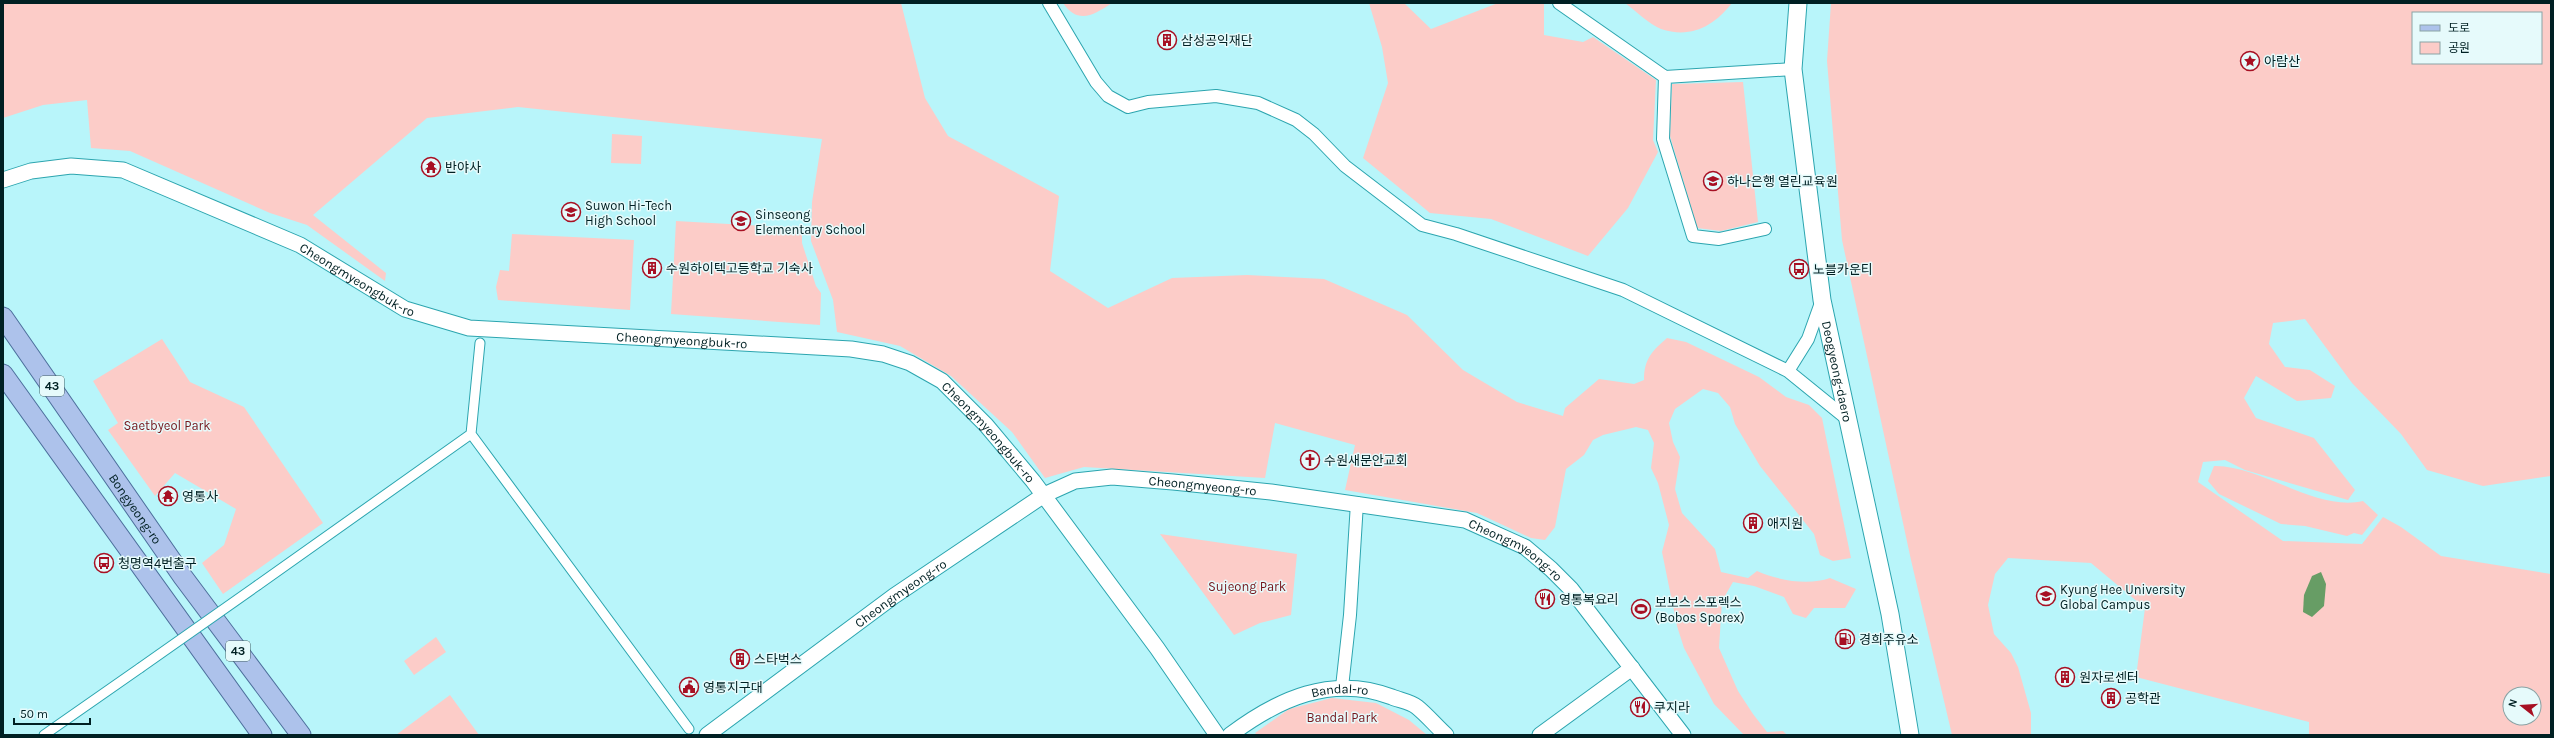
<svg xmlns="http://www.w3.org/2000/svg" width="2554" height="738" font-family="Karla,'Noto Sans KR',sans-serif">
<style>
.green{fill:#fcccc8;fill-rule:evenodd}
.water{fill:#679d65}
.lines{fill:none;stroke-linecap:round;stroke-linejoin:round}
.pedestrian-casing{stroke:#2ca5af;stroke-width:11}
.minor-casing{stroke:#2ca5af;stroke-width:14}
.tertiary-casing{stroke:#2ca5af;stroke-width:17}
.secondary-casing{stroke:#2ca5af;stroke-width:19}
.primary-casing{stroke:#4d6f9c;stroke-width:21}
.pedestrian{stroke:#fff;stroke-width:9}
.minor{stroke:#fff;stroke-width:12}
.tertiary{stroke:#fff;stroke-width:15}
.secondary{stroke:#fff;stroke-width:17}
.primary{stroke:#adc2eb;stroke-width:19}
.pedestrian-bridge-casing{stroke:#2ca5af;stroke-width:11;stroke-linecap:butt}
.pedestrian-bridge{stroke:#fff;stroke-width:9}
.labels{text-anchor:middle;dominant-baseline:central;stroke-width:3;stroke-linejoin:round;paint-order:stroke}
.shield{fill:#e6fafb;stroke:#456164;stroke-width:1}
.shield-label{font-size:12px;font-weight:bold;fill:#002023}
.poi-label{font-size:13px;fill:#002023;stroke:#e6fafb;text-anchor:start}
.street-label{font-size:13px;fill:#002023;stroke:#e6fafb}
.park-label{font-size:13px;fill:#76161c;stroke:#e6fafb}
</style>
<rect width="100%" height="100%" fill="#b8f5fa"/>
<path class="green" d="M3 3H901L925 98 948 136 1059 196 1050 271 1108 308 1172 278 1247 275 1324 279 1407 315 1463 370 1517 402 1563 416 1565 408 1599 379 1634 384 1644 380C1644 359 1652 351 1667 338L1686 342 1759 377 1786 397 1809 405 1822 418 1851 558 1833 561 1820 555 1814 534 1760 466 1735 424 1730 407 1718 393 1703 389 1675 409 1669 423 1673 442 1680 457 1675 489 1682 513 1715 549 1721 572 1748 578 1757 571C1777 580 1808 586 1830 578L1856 589 1845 608H1814L1806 618 1793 614 1784 597 1754 586 1733 582 1722 601 1719 648 1738 691 1753 714 1767 732 1783 731 1787 735H1744L1714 704 1684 648 1677 626 1662 552 1669 525 1658 483 1651 468 1654 443 1648 430 1636 427 1603 435 1593 440 1584 455 1566 469 1555 527 1545 540 1531 538 1477 513 1345 490 1355 445 1275 423 1265 478 1084 467 1045 478 1012 432 951 376 900 346 837 332 833 300 811 241 812 202 822 139 518 107 427 118 313 215 386 273 385 281 307 225 270 213 130 151 91 148 87 100 43 105 3 118Z
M1063 3H1112C1094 15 1078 25 1063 3Z
M1369 3H1404L1431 29 1498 3H1544V35L1583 42 1593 37 1656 80 1653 140 1658 152 1628 208 1588 256 1491 219 1430 213 1363 158 1388 83 1382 47Z
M1625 3H1732C1714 26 1691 39 1661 29 1649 24 1636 11 1625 3Z
M1831 3H2551V476L2483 486 2427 470 2401 434 2352 383 2305 319 2273 323 2269 344 2285 367 2310 370 2335 386 2331 398 2297 401 2256 376 2244 398 2256 418 2314 438 2355 490 2348 500 2245 470 2225 460 2203 462 2198 482 2283 541 2362 544 2383 517 2401 527 2441 556 2551 574V735H2309V722L2136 677 2145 608 2091 563 2008 558 1995 574 1988 605 1994 634 2011 653 2018 667 2031 713V735H1952L1911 560 1842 240 1827 61ZM2413 13H2541V63H2413ZM2510 694H2534V718H2510Z
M1743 82 1758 222 1721 231 1697 228 1670 136 1672 84Z
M612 134 642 136 641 164 611 163Z
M676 221 802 228V243L816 286 821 293 820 325 671 314Z
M512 234 634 240 630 310 498 300 496 287 500 270 509 271Z
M162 339 190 382 244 407 323 523 223 594 202 563 224 545 236 509 175 473 155 496 108 430 118 423 93 381Z
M2214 466C2261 465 2316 512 2363 501L2378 515 2362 535 2354 533 2347 536 2305 526 2281 524 2219 494 2208 481Z
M1160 534 1297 554 1291 615 1260 623 1234 635Z
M436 637 446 652 414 675 404 661Z
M450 695 479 735H396Z
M1332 698 1376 703 1409 720 1427 735H1257L1255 733 1289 709Z"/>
<path class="water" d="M2321 572 2326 584 2324 606 2312 617 2303 612 2304 595 2312 576Z"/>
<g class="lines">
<defs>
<path id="pedestrian" d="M480 343 471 434 689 729
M258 585 471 434
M44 735 140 668"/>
<path id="minor" d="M1049 3 1096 82 1108 96 1128 107 1148 102 1216 96 1258 103 1296 120 1314 134 1345 166 1422 225 1456 234 1623 290 1788 371
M1559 3 1665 77 1793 69
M1665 77 1663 139 1693 236 1719 239 1765 229
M1822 300 1808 339 1788 371 1846 418
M1342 687 1350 615 1357 503"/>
<g id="tertiary">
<path id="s1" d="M3 180 31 171 71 166 123 170 300 245 405 309 469 328 851 349 883 354 910 363 942 381 986 425 1033 481 1157 648 1217 735"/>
<path id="s2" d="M707 735 894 596 1044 495 1075 481 1112 477 1173 482 1271 492 1465 520 1525 547 1551 569 1571 589 1683 735"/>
<path id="s3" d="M1230 735C1278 699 1332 674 1392 697 1399 700 1411 702 1417 707 1427 715 1436 726 1446 735"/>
<path d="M1540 735 1632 668"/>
</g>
<g id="secondary">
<path id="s4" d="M1798 3 1793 69 1822 300 1890 614 1910 735"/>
</g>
<g id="primary">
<path id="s5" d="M3 317 183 577 301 735"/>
<path d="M3 374 262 735"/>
</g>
</defs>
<use href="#pedestrian" class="pedestrian-casing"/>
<use href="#minor" class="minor-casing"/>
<use href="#tertiary" class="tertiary-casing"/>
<use href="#secondary" class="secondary-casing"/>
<use href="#primary" class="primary-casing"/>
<use href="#pedestrian" class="pedestrian"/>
<use href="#minor" class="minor"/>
<use href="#tertiary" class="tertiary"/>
<use href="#secondary" class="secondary"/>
<use href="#primary" class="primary"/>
<defs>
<path id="pedestrian-bridge" d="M140 668 258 585"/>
</defs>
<use href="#pedestrian-bridge" class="pedestrian-bridge-casing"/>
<use href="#pedestrian-bridge" class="pedestrian-bridge"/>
</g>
<defs>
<symbol id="building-ring" viewBox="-11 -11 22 22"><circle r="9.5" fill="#e6fafb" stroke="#a71023" stroke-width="1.5"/><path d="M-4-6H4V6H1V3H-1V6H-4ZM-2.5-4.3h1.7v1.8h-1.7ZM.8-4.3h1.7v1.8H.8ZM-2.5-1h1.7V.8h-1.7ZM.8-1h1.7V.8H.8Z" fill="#a71023"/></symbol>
<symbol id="sight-ring" viewBox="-11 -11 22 22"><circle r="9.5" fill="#e6fafb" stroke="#a71023" stroke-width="1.5"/><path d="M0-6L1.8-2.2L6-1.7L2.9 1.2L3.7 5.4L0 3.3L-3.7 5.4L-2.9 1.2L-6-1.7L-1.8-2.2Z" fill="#a71023"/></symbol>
<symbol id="temple-ring" viewBox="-11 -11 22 22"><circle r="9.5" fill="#e6fafb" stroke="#a71023" stroke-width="1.5"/><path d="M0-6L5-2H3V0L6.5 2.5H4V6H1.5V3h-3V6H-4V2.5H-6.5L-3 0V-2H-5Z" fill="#a71023"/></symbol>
<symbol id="school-ring" viewBox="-11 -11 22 22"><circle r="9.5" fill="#e6fafb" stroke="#a71023" stroke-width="1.5"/><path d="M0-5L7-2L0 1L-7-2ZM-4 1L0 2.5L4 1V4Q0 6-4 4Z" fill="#a71023"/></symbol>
<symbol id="bus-ring" viewBox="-11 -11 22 22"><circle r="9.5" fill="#e6fafb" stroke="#a71023" stroke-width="1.5"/><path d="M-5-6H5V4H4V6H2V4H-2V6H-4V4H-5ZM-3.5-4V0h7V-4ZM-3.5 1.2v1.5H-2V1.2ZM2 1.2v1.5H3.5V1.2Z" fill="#a71023"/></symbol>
<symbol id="church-ring" viewBox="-11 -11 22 22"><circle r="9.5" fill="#e6fafb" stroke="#a71023" stroke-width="1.5"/><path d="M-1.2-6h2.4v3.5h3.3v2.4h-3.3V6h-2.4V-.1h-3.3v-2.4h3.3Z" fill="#a71023"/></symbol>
<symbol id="university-ring" viewBox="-11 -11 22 22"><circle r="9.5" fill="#e6fafb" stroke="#a71023" stroke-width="1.5"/><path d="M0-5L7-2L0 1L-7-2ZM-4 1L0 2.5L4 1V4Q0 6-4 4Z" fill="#a71023"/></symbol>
<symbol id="restaurant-ring" viewBox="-11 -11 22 22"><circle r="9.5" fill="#e6fafb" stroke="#a71023" stroke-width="1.5"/><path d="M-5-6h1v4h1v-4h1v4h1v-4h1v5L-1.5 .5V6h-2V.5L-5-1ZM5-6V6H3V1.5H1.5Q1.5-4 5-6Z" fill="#a71023"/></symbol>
<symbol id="stadium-ring" viewBox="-11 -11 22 22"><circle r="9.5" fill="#e6fafb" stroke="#a71023" stroke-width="1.5"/><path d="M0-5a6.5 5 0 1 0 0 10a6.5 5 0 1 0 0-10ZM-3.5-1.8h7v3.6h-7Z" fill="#a71023"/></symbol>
<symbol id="fuel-ring" viewBox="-11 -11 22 22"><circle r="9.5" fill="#e6fafb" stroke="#a71023" stroke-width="1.5"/><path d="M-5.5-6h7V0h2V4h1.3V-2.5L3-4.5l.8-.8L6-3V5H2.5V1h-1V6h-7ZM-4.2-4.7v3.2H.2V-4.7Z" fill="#a71023"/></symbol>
<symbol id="civic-ring" viewBox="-11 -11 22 22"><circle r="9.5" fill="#e6fafb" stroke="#a71023" stroke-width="1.5"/><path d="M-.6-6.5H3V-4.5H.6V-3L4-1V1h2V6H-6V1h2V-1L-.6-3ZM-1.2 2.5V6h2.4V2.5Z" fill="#a71023"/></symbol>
</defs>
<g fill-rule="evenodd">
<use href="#building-ring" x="1156" y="29" width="22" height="22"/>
<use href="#sight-ring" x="2239" y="50" width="22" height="22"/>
<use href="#temple-ring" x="420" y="156" width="22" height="22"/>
<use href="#school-ring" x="1702" y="170" width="22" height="22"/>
<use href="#school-ring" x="560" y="201" width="22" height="22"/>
<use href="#school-ring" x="730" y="210" width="22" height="22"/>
<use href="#building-ring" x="641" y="257" width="22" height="22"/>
<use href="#bus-ring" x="1788" y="258" width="22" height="22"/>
<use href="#church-ring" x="1299" y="449" width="22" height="22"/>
<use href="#temple-ring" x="157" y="485" width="22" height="22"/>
<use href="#building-ring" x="1742" y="512" width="22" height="22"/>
<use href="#bus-ring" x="93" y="552" width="22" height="22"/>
<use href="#university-ring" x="2035" y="585" width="22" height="22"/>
<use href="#restaurant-ring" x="1534" y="588" width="22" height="22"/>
<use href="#stadium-ring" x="1630" y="598" width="22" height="22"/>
<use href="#fuel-ring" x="1834" y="628" width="22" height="22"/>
<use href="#building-ring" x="729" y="648" width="22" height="22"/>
<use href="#building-ring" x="2054" y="666" width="22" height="22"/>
<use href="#civic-ring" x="678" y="676" width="22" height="22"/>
<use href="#building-ring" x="2100" y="687" width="22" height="22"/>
<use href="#restaurant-ring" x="1629" y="696" width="22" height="22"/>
</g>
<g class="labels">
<g class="shield">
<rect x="40" y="376" width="24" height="20" rx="3"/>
<rect x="226" y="641" width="24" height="20" rx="3"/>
</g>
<g class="shield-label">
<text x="52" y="386">43</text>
<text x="238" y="651">43</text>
</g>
<g class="poi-label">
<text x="1181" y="40">삼성공익재단</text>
<text x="2264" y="61">아람산</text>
<text x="445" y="167">반야사</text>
<text x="1727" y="181">하나은행 열린교육원</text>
<text x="585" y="205">Suwon Hi-Tech<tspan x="585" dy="15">High School</tspan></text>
<text x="755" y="214">Sinseong<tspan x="755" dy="15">Elementary School</tspan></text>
<text x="666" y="268">수원하이텍고등학교 기숙사</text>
<text x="1813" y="269">노블카운티</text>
<text x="1324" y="460">수원새문안교회</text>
<text x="182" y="496">영통사</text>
<text x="1767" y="523">애지원</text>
<text x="118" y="563">청명역4번출구</text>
<text x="2060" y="589">Kyung Hee University<tspan x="2060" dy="15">Global Campus</tspan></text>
<text x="1559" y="599">영통복요리</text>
<text x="1655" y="602">보보스 스포렉스<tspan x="1655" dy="15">(Bobos Sporex)</tspan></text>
<text x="1859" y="639">경희주유소</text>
<text x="754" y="659">스타벅스</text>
<text x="2079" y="677">원자로센터</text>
<text x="703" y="687">영통지구대</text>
<text x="2125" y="698">공학관</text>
<text x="1654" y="707">쿠지라</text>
</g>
<g class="street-label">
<text stroke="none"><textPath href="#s1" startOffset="381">Cheongmyeongbuk-ro</textPath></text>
<text stroke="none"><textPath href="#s1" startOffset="717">Cheongmyeongbuk-ro</textPath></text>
<text stroke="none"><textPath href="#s4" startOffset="372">Deogyeong-daero</textPath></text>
<text stroke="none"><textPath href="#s1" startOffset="1053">Cheongmyeongbuk-ro</textPath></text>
<text stroke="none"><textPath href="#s2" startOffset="576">Cheongmyeong-ro</textPath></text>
<text stroke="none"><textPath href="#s5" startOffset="233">Bongyeong-ro</textPath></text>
<text stroke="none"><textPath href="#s2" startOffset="900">Cheongmyeong-ro</textPath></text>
<text stroke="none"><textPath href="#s2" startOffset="240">Cheongmyeong-ro</textPath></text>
<text stroke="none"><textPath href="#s3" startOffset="121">Bandal-ro</textPath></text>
</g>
<g class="park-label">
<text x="167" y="425">Saetbyeol Park</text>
<text x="1247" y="586">Sujeong Park</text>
<text x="1342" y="717">Bandal Park</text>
</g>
</g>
<rect width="2554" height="738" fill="none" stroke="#002023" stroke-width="8"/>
<rect x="2412" y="12" width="130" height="52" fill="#e6fafb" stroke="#8aa3a5"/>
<rect x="2420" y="25" width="20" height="6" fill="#adc2eb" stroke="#8aa3a5"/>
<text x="2448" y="32" font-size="12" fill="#002023">도로</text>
<rect x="2420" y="42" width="20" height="12" fill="#fcccc8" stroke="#8aa3a5"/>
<text x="2448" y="52" font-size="12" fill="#002023">공원</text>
<g transform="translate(2522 706) rotate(287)"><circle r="19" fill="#e6fafb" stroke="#8aa3a5"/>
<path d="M0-3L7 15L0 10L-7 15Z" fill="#a71023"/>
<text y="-6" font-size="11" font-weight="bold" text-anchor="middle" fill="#002023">N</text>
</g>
<path d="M14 718v6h76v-6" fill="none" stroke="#002023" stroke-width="2"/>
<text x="20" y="718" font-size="12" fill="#002023" stroke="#e6fafb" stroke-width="3" paint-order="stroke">50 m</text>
</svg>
